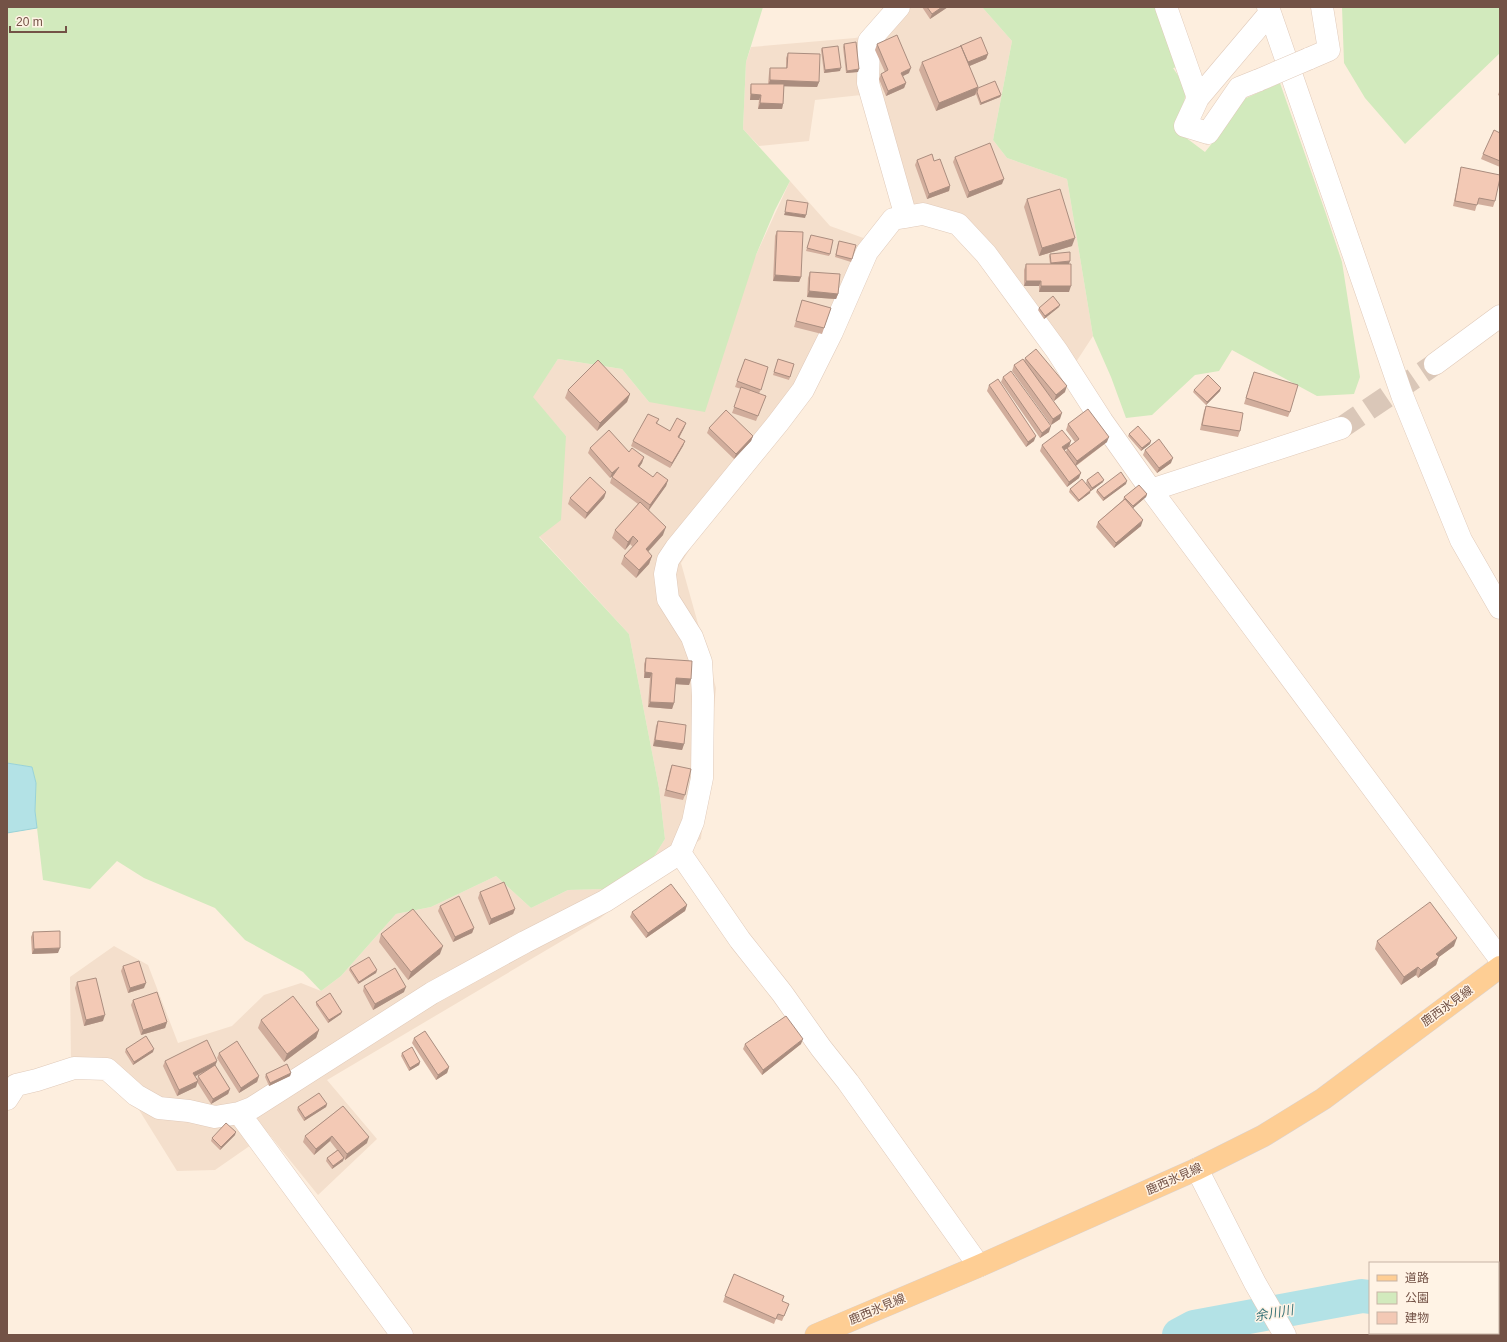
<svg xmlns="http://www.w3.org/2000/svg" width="1507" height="1342" font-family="Arial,'Noto Sans JP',sans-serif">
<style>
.residential{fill:#f4dfcc}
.green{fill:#d2eabd}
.water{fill:#b3e2e6;stroke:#99d3d8}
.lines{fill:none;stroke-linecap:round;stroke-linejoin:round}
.river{stroke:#b3e2e6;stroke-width:34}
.minor-tunnel{stroke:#dac7b8;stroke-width:22;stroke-dasharray:22 11;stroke-linecap:butt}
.minor-casing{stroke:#e0caba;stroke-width:23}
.major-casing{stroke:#dbd2cf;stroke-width:23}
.minor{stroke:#fff;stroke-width:22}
.major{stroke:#fece94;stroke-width:22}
.minor-bridge-casing{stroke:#e0caba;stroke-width:23;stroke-linecap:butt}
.minor-bridge{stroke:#fff;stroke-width:22}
.wall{fill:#d1ad9c;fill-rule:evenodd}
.shaded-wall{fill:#aa8d7f}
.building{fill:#f3c9b5;stroke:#aa8d7f}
.labels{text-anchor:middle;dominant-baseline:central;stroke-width:3;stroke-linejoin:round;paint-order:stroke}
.street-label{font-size:12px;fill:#735246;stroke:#fff3e5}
.water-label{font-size:13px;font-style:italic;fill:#3a7479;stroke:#fff3e5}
</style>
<rect width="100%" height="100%" fill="#fdeede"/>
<path class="residential" d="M911 7H982L1012 41 993 140 1007 158 1067 179 1093 336 1076 362 973 227 908 203 861 95 815 100 809 141 759 146 743 129 746 62 751 47 855 38 884 32Z
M790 181 830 226 869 240 810 360 681 563 716 688 701 839 599 919 327 1080 377 1139 318 1195 268 1133 215 1170 177 1171 108 1060 71 1061 70 977 114 946 148 965 178 1043 232 1026 264 995 301 983 321 991 341 976 396 914 431 907 496 876 531 908 568 890 605 889 650 863 665 839 659 788 629 634 539 536 566 436 532 397 558 359 622 369 649 402 756 255Z"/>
<path class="green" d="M7 7H763L746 62 743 129 790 181 775 210 756 255 705 412 649 402 622 369 558 359 533 397 566 436 561 520 539 537 629 634 659 788 665 839 650 863 605 889 568 890 531 908 496 876 431 907 396 914 341 976 321 991 303 972 245 940 215 908 144 878 117 861 90 889 43 880 35 811 36 783 32 767 7 763Z
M982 7H1171L1196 64 1173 68 1186 87 1181 134 1205 152 1226 126 1244 99 1280 83 1326 214 1342 262 1360 377 1354 394 1317 396 1232 350 1219 371 1195 375 1152 415 1126 418 1111 377 1093 336 1067 179 1007 158 993 140 1012 41Z
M1342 7H1500V53L1405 144 1365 98 1344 63Z"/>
<path class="water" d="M7 763 32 767 36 783 35 811 37 828 7 833Z"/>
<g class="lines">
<path class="river" d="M1498 1300H1500
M1179 1335 1194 1327 1362 1296 1370 1297"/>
<path class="minor-tunnel" d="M1341 428 1435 364"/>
<defs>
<path id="minor" d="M899 7 869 41 868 83 906 217
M1166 7 1198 98
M1268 7 1402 395 1461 540 1500 608
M1308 59 1329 50 1322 7
M1259 80 1239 88 1208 133 1185 126 1198 98 1269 14
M1435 364 1500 316
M1151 490 1341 428
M680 853 740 940 782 993 821 1048 848 1082 979 1266
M7 1099 16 1085 37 1080 74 1068 107 1069 136 1095 159 1108 189 1111 215 1117 239 1113 252 1108 432 993 525 942 605 901 680 853 693 822 702 778 703 696 701 662 692 637 668 599 665 574 668 560 676 548 778 423 803 390 832 332 867 252 893 219 923 214 958 224 986 254 1057 351 1102 421 1151 490 1500 959
M239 1113 402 1335
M1197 1169 1255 1283 1285 1335"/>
<path id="major" d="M816 1335 979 1266 1197 1169 1263 1136 1323 1099 1500 967"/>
</defs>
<use href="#minor" class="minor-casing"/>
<use href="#major" class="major-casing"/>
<use href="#minor" class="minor"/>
<use href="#major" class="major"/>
<defs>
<path id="minor-bridge" d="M1259 80 1308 59"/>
</defs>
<use href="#minor-bridge" class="minor-bridge-casing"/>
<use href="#minor-bridge" class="minor-bridge"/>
</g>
<path class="wall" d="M922 7H948L930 19Z
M844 44 858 72 846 73 843 47Z
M877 44 909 73 903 76 906 83 904 88 886 96 879 79 881 74 885 72 875 50Z
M822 48 840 71 824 73 821 50Z
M788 53 819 82 817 87 784 86 783 104 782 109H758L759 100H750V89L751 84H768L769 73 770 68H786V58Z
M988 54 986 59 969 66 978 87V88L1001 95 1000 97 980 105 976 94 975 95 936 111 919 70 922 62Z
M1500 89V96L1498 95Z
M1500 133V167L1481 159 1483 154Z
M955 157 1002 184 967 198 953 162Z
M917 160 934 161 950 186 949 191 927 199 915 165Z
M1461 167 1495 201 1493 207 1477 204 1475 211 1453 206 1460 173Z
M1027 199 1072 246 1039 256 1024 207Z
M777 231 801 277 799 282 773 281 775 236Z
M811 235 830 254 829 256 806 251Z
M838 243 852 259 851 262 835 257Z
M1050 254 1069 264V292H1039V286H1024V270L1026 264H1050L1049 256Z
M810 272 838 294 836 299 807 297 808 278Z
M802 300 831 308 822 334 794 327Z
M1059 307 1044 319 1038 310 1039 308Z
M1025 358 1065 392 1054 401 1044 389 1060 419 1051 425 1012 371 1014 365 1024 361Z
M745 359 768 367 759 394 766 396 756 421 732 413 741 389 735 387Z
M778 359 794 364 789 380 773 375Z
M1003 377 1049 432 1040 438 1001 382Z
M1252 377 1290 412 1288 417 1244 404Z
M989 385 1034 441 1026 447 987 391Z
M568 390 630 394 627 402 597 431 565 398Z
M1194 390 1220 391 1206 405 1193 392Z
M1206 406 1240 431 1238 437 1200 430 1204 411Z
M659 419 657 424 670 431 686 423 684 428 679 438 685 441 683 446 670 468 631 446 633 441Z
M1068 424 1107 442 1076 466 1079 478 1067 487 1040 451 1042 445 1069 447 1064 450 1066 452 1067 448 1075 442 1066 430Z
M709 428 753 436 751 441 734 459 707 433Z
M1129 434 1151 441 1150 444 1141 451 1128 436Z
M590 448 629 452 644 457 642 463 639 467 653 477 668 480 666 486 649 510 663 535 648 552 652 556 649 564 636 578 621 564 624 556 633 547 630 544 625 550 612 538 615 530 638 504 610 483 612 476 610 478 588 453Z
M1145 450 1171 463 1157 473 1143 455Z
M1087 480 1103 482 1091 491 1086 483Z
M1126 484 1103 501 1096 492 1097 490Z
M1070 489 1090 493 1078 502 1069 492Z
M606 492 604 498 585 519 568 504 570 498Z
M1147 494 1146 497 1133 508 1141 526 1114 548 1096 527 1098 522 1123 500 1124 497Z
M646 658 691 679 689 685 675 684 674 703 672 709 648 707 650 678H644V664Z
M658 721 684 744 682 750 653 746 656 726Z
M672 765 685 795 683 800 664 796 670 770Z
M480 892 515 909 513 914 489 925 478 898Z
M687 905 685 911 646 938 630 917 632 912Z
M440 906 474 928 472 933 453 942 438 911Z
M33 932 58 953 32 954 31 937Z
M381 934 440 954 408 980 379 942Z
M1377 941 1454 946 1439 957 1436 965 1418 978 1416 975 1401 985 1375 949Z
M123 966 144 988 128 993 121 971Z
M350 968 377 970 376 973 358 984 349 970Z
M77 982 103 1021 84 1026 75 988Z
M364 986 404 992 373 1010 363 991Z
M133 1000 167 1022 165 1028 141 1035 131 1005Z
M316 1002 341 1014 328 1023 316 1005Z
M261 1020 319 1030 316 1038 284 1062 258 1028Z
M414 1038 449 1067 447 1073 436 1080 412 1043Z
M745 1044H801L762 1075 743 1049Z
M126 1049 153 1052 133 1065 125 1052Z
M219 1053 259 1076 257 1082 239 1093 217 1058Z
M402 1053 420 1062 419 1065 409 1071 401 1056Z
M165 1061H217L215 1066 230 1089 228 1094 211 1104 197 1082 196 1087 177 1096 163 1066ZM203 1072 198 1076 197 1080 195 1077Z
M291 1073 290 1076 269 1086 265 1077 266 1074Z
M327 1104 326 1107 304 1121 297 1110 298 1107Z
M343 1106 367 1143 345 1160 344 1158 343 1161 332 1169 326 1161 327 1158 337 1150 330 1141 314 1155 303 1142 305 1136Z
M235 1135 220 1150 211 1141 212 1138Z
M725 1296H784L782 1301 787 1309 782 1321 776 1319 774 1324 723 1302Z"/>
<path class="shaded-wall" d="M942 7H948L930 19 932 14Z
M988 54 986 59 965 68 967 62Z
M841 68 840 71 824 73 825 70Z
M911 68 909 73 899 78 901 73Z
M859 69 858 72 846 73 847 71Z
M770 80 819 82 817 87 768 86Z
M906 83 904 88 886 96 888 91Z
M978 87 975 95 936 111 939 103Z
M751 94 761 95 759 100H750Z
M1001 95 1000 97 980 105 981 103Z
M760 103 783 104 782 109H758Z
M1004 179 1002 184 967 198 969 192Z
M950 186 949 191 927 199 929 194Z
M785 212 806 215 805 218 784 215Z
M1075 238 1072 246 1039 256 1042 248Z
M1070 261 1069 264 1050 266 1051 263Z
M775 275 801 277 799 282 773 281Z
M1026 281H1041L1039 286H1024Z
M1041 286H1071L1069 292H1039Z
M809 291 838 294 836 299 807 297Z
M1060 305 1059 307 1044 319 1045 316Z
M1067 386 1065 392 1054 401 1056 395Z
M1221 388 1220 391 1206 405 1207 402Z
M630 394 627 402 597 431 600 423Z
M1062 413 1060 419 1051 425 1053 419Z
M686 423 684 428 676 443 678 437Z
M1051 426 1049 432 1040 438 1042 433Z
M753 436 751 441 734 459 736 454Z
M1036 436 1034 441 1026 447 1028 442Z
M1109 437 1107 442 1075 466 1077 461Z
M685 441 683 446 670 468 672 463Z
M1071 441 1069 447 1061 453 1062 447Z
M1151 441 1150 444 1141 451 1142 448Z
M644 457 642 463 636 472 638 466Z
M1173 458 1171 463 1157 473 1159 468Z
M619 467 617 472 610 478 612 473Z
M1081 473 1079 478 1067 487 1069 482Z
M668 480 666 486 648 511 650 505Z
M1104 480 1103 482 1091 491 1092 488Z
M1127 481 1126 484 1103 501 1104 498Z
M1091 490 1090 493 1078 502 1079 500Z
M606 492 604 498 585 519 587 513Z
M1147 494 1146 497 1132 509 1133 506Z
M1143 520 1141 526 1114 548 1116 543Z
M666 527 663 535 643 557 646 549Z
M633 536 630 544 625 550 628 542Z
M652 556 649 564 636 578 639 570Z
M645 672 652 673 650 678H644Z
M676 678 691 679 689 685 674 684Z
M650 702 674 703 672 709 648 707Z
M655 740 684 744 682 750 653 746Z
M687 905 685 911 646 938 648 933Z
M515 909 513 914 489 925 491 919Z
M474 928 472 933 453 942 455 937Z
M1457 938 1454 946 1439 957 1436 965 1418 978 1421 970 1436 954Z
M443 946 440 954 408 980 411 972Z
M60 948 58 953 32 954 34 949Z
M1418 967 1416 975 1401 985 1404 977Z
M377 970 376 973 358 984 359 982Z
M146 983 144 988 128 993 130 988Z
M406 987 404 992 373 1010 375 1004Z
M342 1012 341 1014 328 1023 329 1020Z
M105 1015 103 1021 84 1026 86 1020Z
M167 1022 165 1028 141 1035 143 1030Z
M319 1030 316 1038 284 1062 287 1054Z
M803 1039 801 1044 762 1075 763 1070Z
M154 1049 153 1052 133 1065 134 1062Z
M217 1061 215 1066 191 1078 193 1073Z
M420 1062 419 1065 409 1071 410 1068Z
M449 1067 447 1073 436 1080 438 1075Z
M291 1073 290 1076 269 1086 270 1083Z
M259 1076 257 1082 239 1093 241 1088Z
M198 1081 196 1087 177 1096 179 1090Z
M230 1089 228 1094 211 1104 213 1099Z
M327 1104 326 1107 304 1121 305 1118Z
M236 1132 235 1135 220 1150 221 1147Z
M332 1136 330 1141 314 1155 316 1149Z
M369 1137 367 1143 345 1160 347 1154Z
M344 1158 343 1161 332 1169 333 1166Z"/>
<path class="building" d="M927 7H942L932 14Z
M897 35 911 68 901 73 906 83 888 91 881 74 888 70 877 44Z
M981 37 988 54 968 62 961 46H960Z
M856 42 859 69 847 71 844 44Z
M838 46 841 68 825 70 822 48Z
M961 46 978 87 939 103 922 62Z
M788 53 820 54 819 82 770 80V68H787Z
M995 81 1001 95 981 103 977 92 978 88Z
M751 84H784L783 104 760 103 761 95 751 94Z
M1494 130 1500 133V161L1483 154Z
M990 143 1004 179 969 192 955 157Z
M932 154 934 161 940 159 950 186 929 194 917 160Z
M1461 167 1500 175V178L1495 201 1479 198 1477 205 1455 201Z
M1060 189 1075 238 1042 248 1027 199Z
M787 200 808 203 806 215 785 212Z
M777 231 803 232 801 277 775 275Z
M811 235 833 240 830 254 807 248Z
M839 241 856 245 852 259 836 255Z
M1070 252V261L1051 263 1050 254Z
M1026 264H1071V286H1041V281H1026Z
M810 272 840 274 838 294 809 291Z
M1053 296 1060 305 1045 316 1039 308Z
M802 300 831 308 824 328 796 321Z
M1036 349 1067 386 1056 395 1025 358Z
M745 359 768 367 761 390 737 381Z
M778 359 794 364 790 377 774 372Z
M1023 359 1062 413 1053 419 1014 365Z
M598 360 630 394 600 423 568 390Z
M1011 371 1051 426 1042 433 1003 377Z
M1254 372 1298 385 1290 412 1246 398Z
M1208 375 1221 388 1207 402 1194 390Z
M998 379 1036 436 1028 442 989 385Z
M741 387 766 396 758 416 734 407Z
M1206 406 1243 413 1240 431 1202 425Z
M1088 409 1109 437 1077 461 1067 448 1079 439 1068 424Z
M726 410 753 436 736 454 709 428Z
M648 414 659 419 656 423 670 431 677 418 686 423 678 437 685 441 672 463 633 441Z
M1138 426 1151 441 1142 448 1129 434Z
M609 430 629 452 632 448 644 457 638 466 653 477 657 472 668 480 650 505 612 477 619 467 612 473 590 448Z
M1062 430 1071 441 1062 447 1081 473 1069 482 1042 445Z
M1159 439 1173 458 1159 468 1145 450Z
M1098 472 1104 480 1092 488 1087 480Z
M1121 472 1127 481 1104 498 1097 490Z
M590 477 606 492 587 513 570 498Z
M1082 479 1091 490 1079 500 1070 489Z
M1139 485 1147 494 1133 506 1124 497Z
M1125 499 1143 520 1116 543 1098 522Z
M640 502 666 527 646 549 652 556 639 570 624 556 638 541 633 536 628 542 615 530Z
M646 658 692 661 691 679 676 678 674 703 650 702 652 673 645 672Z
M658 721 686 725 684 744 655 740Z
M672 765 691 769 685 795 666 790Z
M504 882 515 909 491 919 480 892Z
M671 884 687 905 648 933 632 912Z
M459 896 474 928 455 937 440 906Z
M1430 902 1457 938 1436 954 1439 957 1421 970 1418 967 1404 977 1377 941Z
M413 909 443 946 411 972 381 934Z
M60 931V948L34 949 33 932Z
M369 957 377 970 359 982 350 968Z
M139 961 146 983 130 988 123 966Z
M395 968 406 987 375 1004 364 986Z
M96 978 105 1015 86 1020 77 982Z
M157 992 167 1022 143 1030 133 1000Z
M330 993 342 1012 329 1020 316 1002Z
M293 996 319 1030 287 1054 261 1020Z
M786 1016 803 1039 763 1070 745 1044Z
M425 1031 449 1067 438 1075 414 1038Z
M146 1036 154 1049 134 1062 126 1049Z
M207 1040 217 1061 193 1073 198 1081 179 1090 165 1061Z
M237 1041 259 1076 241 1088 219 1053Z
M412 1047 420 1062 410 1068 402 1053Z
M287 1064 291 1073 270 1083 266 1074Z
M215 1065 230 1089 213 1099 198 1076Z
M319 1093 327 1104 305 1118 298 1107Z
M343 1106 369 1137 347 1154 332 1136 316 1149 305 1136Z
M226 1123 236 1132 221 1147 212 1138Z
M338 1150 344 1158 333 1166 327 1158Z
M734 1274 784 1296 782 1301 789 1304 784 1316 778 1314 776 1319 725 1296Z"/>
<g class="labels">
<g class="street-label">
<text transform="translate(1447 1006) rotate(-36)">鹿西氷見線</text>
<text transform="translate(1174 1179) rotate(-24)">鹿西氷見線</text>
<text transform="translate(877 1309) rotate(-23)">鹿西氷見線</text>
</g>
<g class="water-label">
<text transform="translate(1274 1313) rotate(-10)">余川川</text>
</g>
</g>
<rect width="1507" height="1342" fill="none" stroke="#735246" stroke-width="16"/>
<rect x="1369" y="1262" width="130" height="72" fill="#fff3e5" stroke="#c7b3a5"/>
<rect x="1377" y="1275" width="20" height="6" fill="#fece94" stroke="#c7b3a5"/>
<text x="1405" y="1282" font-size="12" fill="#735246">道路</text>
<rect x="1377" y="1292" width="20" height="12" fill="#d2eabd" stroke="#c7b3a5"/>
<text x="1405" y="1302" font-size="12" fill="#735246">公園</text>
<rect x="1377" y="1312" width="20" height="12" fill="#f3c9b5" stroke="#c7b3a5"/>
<text x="1405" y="1322" font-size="12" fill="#735246">建物</text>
<path d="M10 26v6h56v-6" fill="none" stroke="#735246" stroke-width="2"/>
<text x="16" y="26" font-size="12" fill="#735246" stroke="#fff3e5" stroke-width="3" paint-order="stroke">20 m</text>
</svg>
